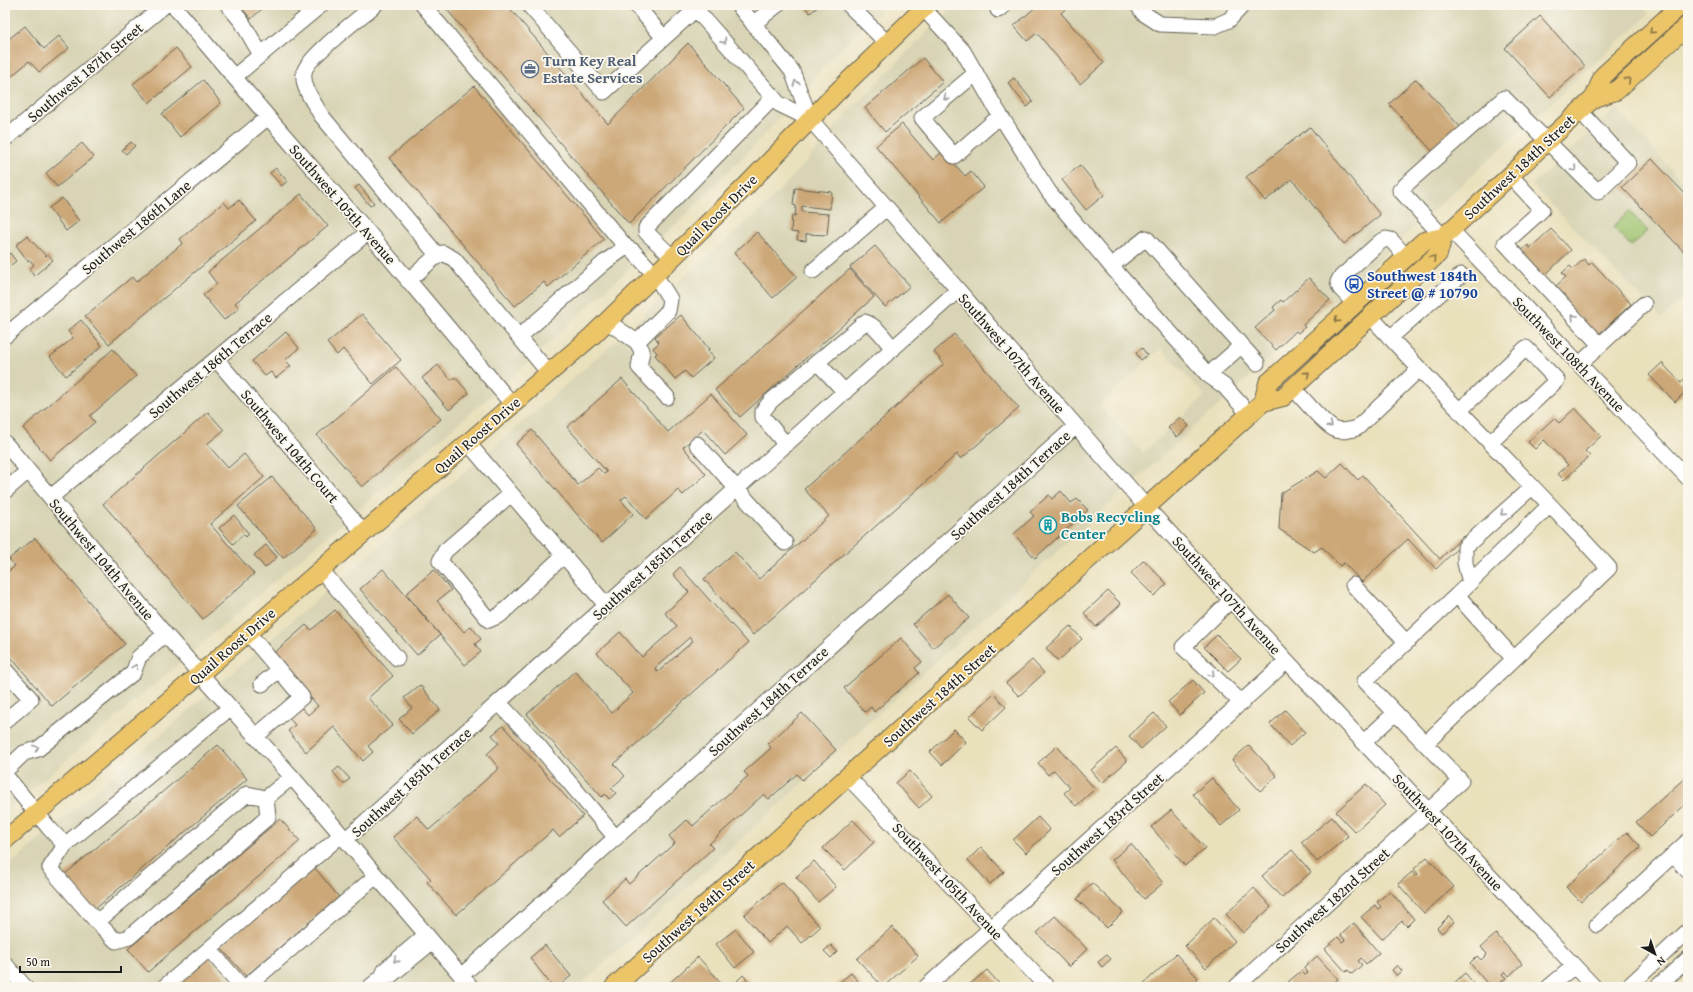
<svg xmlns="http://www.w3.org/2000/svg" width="1693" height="992" font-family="'Gentium Book Plus',serif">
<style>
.built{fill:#d8d4b5;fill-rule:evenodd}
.green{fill:#9ec26d;stroke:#5d6f44}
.building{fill:#cca777;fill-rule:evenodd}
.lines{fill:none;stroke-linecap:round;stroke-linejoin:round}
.minor-casing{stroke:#646154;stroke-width:17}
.major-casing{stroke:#646154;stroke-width:20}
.minor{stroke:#fff;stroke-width:15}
.major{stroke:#ecc569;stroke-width:18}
.oneway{stroke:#847042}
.oneway2{stroke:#999}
.labels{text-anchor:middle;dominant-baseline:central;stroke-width:3.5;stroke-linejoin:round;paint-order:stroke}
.service-label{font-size:15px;font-weight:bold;fill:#4e5e75;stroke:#fbf7ec;text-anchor:start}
.street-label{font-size:15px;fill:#1c1c1c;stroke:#fbf7ec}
.transit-label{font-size:15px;font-weight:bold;fill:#164399;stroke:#fbf7ec;text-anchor:start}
.culture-label{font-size:15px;font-weight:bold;fill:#0d838f;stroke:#fbf7ec;text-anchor:start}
</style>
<rect width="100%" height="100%" fill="#fbf7ec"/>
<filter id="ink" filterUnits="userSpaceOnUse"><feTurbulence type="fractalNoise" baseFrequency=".025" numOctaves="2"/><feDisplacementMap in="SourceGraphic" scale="8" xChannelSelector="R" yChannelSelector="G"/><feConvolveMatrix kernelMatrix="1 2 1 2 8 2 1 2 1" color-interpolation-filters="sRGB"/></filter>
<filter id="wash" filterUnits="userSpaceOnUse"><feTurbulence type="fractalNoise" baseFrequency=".012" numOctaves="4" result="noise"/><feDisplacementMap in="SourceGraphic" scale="16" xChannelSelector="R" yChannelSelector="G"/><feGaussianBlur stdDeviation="0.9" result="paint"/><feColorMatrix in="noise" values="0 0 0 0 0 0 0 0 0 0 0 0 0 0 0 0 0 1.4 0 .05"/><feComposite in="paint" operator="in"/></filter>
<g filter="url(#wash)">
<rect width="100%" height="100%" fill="#e9e0bc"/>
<path class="built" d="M5 5H886L832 58 765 134 696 205 527 364 5 813Z
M954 5H1641L1649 14 578 987H5V869L614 343 675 285 763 208 799 170 853 107ZM1161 348 1205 396 1143 453 1099 405Z
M1616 108 1688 188V294L1662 319 1532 185Z"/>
<path class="green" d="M1629 211 1648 231 1631 246 1613 227Z"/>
<g id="blocks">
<path class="building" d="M239 5H266L251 19Z
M443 5H507L608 124 688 43 744 108 629 224Z
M803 5H820L810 13Z
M1038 5H1070L1061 13 1104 63 1080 84 1037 33 1027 41 1014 26Z
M1540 16 1585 66 1550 97 1505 48Z
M25 26 44 49 59 36 69 48 39 72 29 61 5 82V42Z
M176 48 192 67 149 103 133 84Z
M923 58 943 82 885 132 865 108Z
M1014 78 1033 102 1027 107 1008 83Z
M1416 79 1462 129 1435 154 1389 104Z
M203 80 221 103 180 137 162 114Z
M474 86 604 239 548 287 544 282 515 306 389 158Z
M902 124 933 160 943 151 965 176 971 171 984 187 941 223 876 146Z
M1310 127 1380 215 1344 244 1292 179 1265 201 1246 177Z
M131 142 135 146 126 154 122 150Z
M82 143 94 157 57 187 46 173Z
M1652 159 1688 197V252L1686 254 1622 187Z
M1080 165 1104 195 1086 210 1062 180Z
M276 168 287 181 282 186 270 173Z
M359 185 374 203 370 206 355 188Z
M795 188 832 192 830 209 802 206V212L829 214 827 235 806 234V241L797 240 798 233 791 232 792 215 795 216 796 206 793 205Z
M301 194 328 226 235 303 239 308 224 320 203 295 217 284 208 272Z
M62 198 79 221 66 231 49 208Z
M239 200 256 221 109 344 85 316 132 277 136 282 183 243 180 239 224 202 229 208Z
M1551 229 1571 250 1542 278 1519 253 1528 245 1530 248Z
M757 232 797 277 773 298 734 253Z
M27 236 46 256 48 254 53 260 34 276 29 269 34 265 30 260 28 261 16 245Z
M875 246 910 286 885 307 850 267Z
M10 253 16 261 5 270V257Z
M1584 259 1589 265 1592 262 1631 304 1597 336 1557 294 1560 291 1556 286 1566 277 1562 273 1570 266 1573 269Z
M850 269 874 297 740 417 715 390Z
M1309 278 1330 300 1303 325 1305 327 1298 333 1296 331 1276 350 1255 328 1275 310 1273 307 1281 300 1283 302Z
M362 314 401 360 373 384 343 349 337 355 327 343Z
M681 315 709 349 708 351 714 358 691 378 685 371 675 379 655 355 657 353 653 348 659 343 655 337Z
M81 320 102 346 66 376 50 357 73 338 68 331Z
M286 332 299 348 285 360 291 366 276 378 271 372 265 376 252 361Z
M954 334 1019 408 961 459 957 454 753 635 704 579 735 552 759 579 829 516 804 489 944 364 934 352Z
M1142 348 1147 355 1141 360 1136 353Z
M113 349 136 376 90 416 95 422 50 460 23 428Z
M1662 363 1681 383 1687 376 1688 377V389L1675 402 1649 375Z
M438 365 451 380 455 377 469 393 449 410 422 378Z
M396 367 441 419 362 487 317 435Z
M622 379 668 432 711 394 747 435 725 455 703 430 683 447 706 474 683 495 678 490 646 519 626 496 621 500 633 514 602 543 516 444 532 430 578 485 598 468 604 474 607 472 567 427Z
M1575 408 1601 436 1585 451 1590 456 1564 480 1558 474 1568 465 1544 440 1535 449 1528 442 1554 418 1559 423Z
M208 412 224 430 207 444 228 468 244 454 264 477 210 524 254 574 203 619 103 504Z
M1180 417 1189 426 1177 437 1168 428Z
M1342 463 1358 480 1363 475 1440 559 1463 536 1470 543 1462 544 1436 569 1408 539 1362 582 1344 563 1340 566 1322 547 1314 552 1279 529 1281 493 1318 471 1326 478Z
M272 477 317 529 283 558 238 506Z
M1061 491 1071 503 1077 499 1088 510 1035 558 1014 534 1034 516 1030 512 1049 495 1052 499Z
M234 515 249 534 246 537 244 534 233 544 219 528Z
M35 538 125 644 52 706 5 650V574L15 566 9 559Z
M266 545 277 557 265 568 254 555Z
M1144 560 1167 584 1154 596 1131 573Z
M680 567 748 643 614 764 625 776 611 788 616 793 609 799 605 794 602 797 527 714 575 671 612 713 633 693 597 653 620 632 642 657 677 626 665 613 689 592 673 574ZM690 637 693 641 658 672 655 668Z
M383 569 440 635 417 655 360 589Z
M434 570 451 590 437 601 464 632 471 626 481 639 475 644 481 652 465 665 406 594Z
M1108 591 1121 604 1096 627 1084 613Z
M948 594 969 618 933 648 913 624Z
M335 610 393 676 368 698 393 725 368 746 373 752 363 761 334 727 306 752 288 731 295 725 288 717 300 706 308 715 318 706 273 654 306 625 311 630Z
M1070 626 1082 639 1058 661 1046 648Z
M1217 635 1241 659 1228 671 1204 647Z
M901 638 922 662 915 668 919 673 874 712 871 707 865 712 844 688Z
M1032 660 1044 673 1019 696 1006 683Z
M1193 680 1204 693 1180 715 1168 702Z
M420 685 440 710 412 734 399 719 412 708 404 698Z
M994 694 1006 707 982 730 969 717Z
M1285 710 1305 732 1290 746 1270 724Z
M802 713 836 750 802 780 797 774 769 799 764 794 709 844 713 848 626 927 602 900 625 879 629 884 675 843 669 836 687 820 693 826 748 776 744 772 771 748 768 744Z
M1154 713 1166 726 1141 749 1129 736Z
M503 726 583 816 559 837 553 830 456 915 427 882 431 879 393 837 417 816 429 830 499 768 487 754 499 743 492 735Z
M954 729 966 742 942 765 930 752Z
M218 745 247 779 94 910 64 875Z
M1249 745 1277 776 1260 791 1232 760Z
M1057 746 1095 789 1076 806 1064 793 1070 788 1054 770 1048 775 1038 763Z
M1116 748 1127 761 1102 783 1091 770Z
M339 767 350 779 343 784 333 772Z
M910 771 932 796 919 808 896 783Z
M1688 775V802L1650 837 1636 822Z
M1212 778 1239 810 1221 826 1193 794Z
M1366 784 1385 805 1355 832 1336 812Z
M1171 810 1205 848 1185 866 1151 827Z
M1038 817 1050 830 1026 853 1013 840Z
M1332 817 1348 836 1317 862 1301 842Z
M280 819 300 841 148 972 128 949Z
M853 820 874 842 845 870 823 848Z
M1627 832 1640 846 1639 849 1581 902 1566 887Z
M1131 844 1163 883 1144 899 1112 860Z
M981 847 1004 872 990 884 968 860Z
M1292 850 1311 872 1282 898 1262 876Z
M1427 857 1454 887 1424 913 1398 884 1412 872 1415 876 1418 874 1414 869Z
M814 861 836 887 818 902 796 877Z
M314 867 339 897 246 976 220 947Z
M782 882 820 927 802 943 787 926 768 943 744 915Z
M1092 883 1123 912 1107 928 1077 899Z
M1254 888 1271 907 1243 933 1226 914Z
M1390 891 1414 919 1407 926 1402 921 1382 939 1361 917 1375 905 1378 909 1381 907 1377 902Z
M1055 916 1087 949 1069 967 1037 933Z
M1449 916 1454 922 1442 933 1437 928Z
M1214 918 1235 941 1206 968 1185 946Z
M1354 923 1379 953 1366 964 1361 958 1358 961 1362 965 1352 974 1348 970 1346 972 1325 949 1338 937 1342 942 1345 940 1341 935Z
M892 927 918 956 883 987 857 959Z
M736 929 754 952 735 968 716 944Z
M1496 934 1522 964 1509 976 1505 971 1502 974 1506 978 1495 987H1490L1470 963 1477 956 1481 960 1487 954 1481 947Z
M545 945 571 976 558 987H553L530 958Z
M831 945 837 952 831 958 824 951Z
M1176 954 1198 978 1189 987H1140Z
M1107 955 1111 959 1102 967 1098 962Z
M1317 956 1338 979 1329 987H1292L1288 982 1301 971 1305 975 1308 973 1304 968Z
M208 957 233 987H174Z
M698 957 724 986 723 987H665Z
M1397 965 1402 971 1397 976 1392 970Z
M987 970 1002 987H970L969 985Z
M851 973 863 987H834Z
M1465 973 1477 987H1450Z
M743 975 751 984 748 987H743L737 981Z"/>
</g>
</g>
<g filter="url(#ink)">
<use href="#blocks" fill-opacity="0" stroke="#646154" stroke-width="1"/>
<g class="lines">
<defs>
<path id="minor" d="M173 5 268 117 368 232 512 404
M228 5 242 22 261 55
M375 5C362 16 305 59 304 73 302 88 314 102 321 115L438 256
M423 5 626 247
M529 5 604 92 696 9
M636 5 663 37
M692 5 779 104 810 119 1147 508 1287 661 1594 987
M738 5 792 71 810 119
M849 5 888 44
M1138 5 1143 13 1160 24 1215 26 1229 20 1243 5
M924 9 963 51 995 107 1049 192 1111 266 1208 375 1224 386 1249 414
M998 10 1004 5
M753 24 777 5
M976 73 922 118 954 156 1000 116
M234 77 321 5
M5 139 165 5
M1510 175 1542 210 1505 243 1600 345
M1451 230 1688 478
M1443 237 1400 190 1504 98 1598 192 1628 163 1580 111
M673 258 646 232V228L773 98
M1111 266 1146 238 1257 363
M813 271 886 208
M408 281 433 259 443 253 454 259 549 373
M1355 304 1340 288 1338 282 1340 278 1380 242 1386 239 1391 240 1406 257
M1371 317C1449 402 1531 483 1609 568L1514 659 1457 595 1550 505
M608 322 637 342 642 351 639 367 667 397
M5 336 268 117
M519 337 605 262 626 247 633 251 655 275 670 299 668 311 637 342
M1390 338 1461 275
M216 359 364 533
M817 362 845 392
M1580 364 1644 304
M1208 375 1242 345
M1293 388C1302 397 1325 426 1336 430 1343 432 1350 430 1357 428L1419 369
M1459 411 1526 348 1557 380 1490 443
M5 443 165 634 292 777 471 987
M468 443 606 605
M697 444 785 543
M786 445 763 417V411L771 401 865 322C877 326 885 339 893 349
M5 491 28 471
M511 494 445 551 440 561 489 620 500 615 563 556
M51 497 368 232
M321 570 397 658
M1470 583 1465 563V547L1532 487
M1353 585 1406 642
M1231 600 1183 647 1242 703
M248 633 302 697 255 737
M5 670 31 699 5 721
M262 684 279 670
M499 703 532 738 616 838
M230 708 65 845 50 868 97 922 116 941 129 937 268 817 266 798 292 777
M1364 742 1395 713
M1425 744 1514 659
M5 771 24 753 38 749 133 673 139 657 165 634
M5 775 49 828 65 845
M848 777 1047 987
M345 840 958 290
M1673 855 1688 871
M97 922 247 794 266 798
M1597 925 1688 841
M426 935 385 970 382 977 390 976 432 942
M5 964 25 987
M461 976 1076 426
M164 987 209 949
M242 987 209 949 341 835
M246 987 376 876
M370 987 382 977
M926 987 1287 661
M1236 987 1461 781 1365 681 1457 595
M1549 987 1574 966
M1628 987 1688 931
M1657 987 1688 959"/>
<path id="major" d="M1594 98 1616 91 1688 25
M1263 402 1268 383 1424 241 1443 237 1451 230 1594 98 1603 76 1681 5
M5 840 200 674 592 336 745 187 835 94 927 5
M614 987 1263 402 1283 397 1293 388 1438 254 1443 237"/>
</defs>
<use href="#minor" class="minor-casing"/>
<use href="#major" class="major-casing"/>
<use href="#minor" class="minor"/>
<use href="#major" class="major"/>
</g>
<defs><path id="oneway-chevron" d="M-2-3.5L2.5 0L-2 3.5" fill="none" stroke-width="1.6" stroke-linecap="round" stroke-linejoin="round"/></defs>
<g class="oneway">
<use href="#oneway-chevron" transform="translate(1652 31) rotate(138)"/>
<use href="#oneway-chevron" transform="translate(1628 80) rotate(-43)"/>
<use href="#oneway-chevron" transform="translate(1433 258) rotate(-47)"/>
<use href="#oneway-chevron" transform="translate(1337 320) rotate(138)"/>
<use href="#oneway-chevron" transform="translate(1307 374) rotate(-42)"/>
</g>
<g class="oneway2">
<use href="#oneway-chevron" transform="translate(724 41) rotate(49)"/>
<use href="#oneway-chevron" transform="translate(796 83) rotate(-110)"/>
<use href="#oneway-chevron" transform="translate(946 98) rotate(140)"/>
<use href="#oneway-chevron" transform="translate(1574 169) rotate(45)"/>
<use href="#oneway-chevron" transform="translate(1574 317) rotate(-133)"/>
<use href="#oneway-chevron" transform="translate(1330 425) rotate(38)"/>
<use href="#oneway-chevron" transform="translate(1503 513) rotate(138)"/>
<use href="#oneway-chevron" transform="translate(135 667) rotate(-69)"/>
<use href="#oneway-chevron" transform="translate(1212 674) rotate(44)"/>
<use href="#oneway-chevron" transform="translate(36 748) rotate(-23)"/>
<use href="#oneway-chevron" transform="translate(396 960) rotate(139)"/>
</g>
</g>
<defs>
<symbol id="office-ring" viewBox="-11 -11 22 22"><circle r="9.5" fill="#fbf7ec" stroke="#5c6f8a" stroke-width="1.5"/><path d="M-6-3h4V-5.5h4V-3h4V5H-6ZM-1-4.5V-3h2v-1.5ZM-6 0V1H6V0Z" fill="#5c6f8a"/></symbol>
<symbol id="bus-ring" viewBox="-11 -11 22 22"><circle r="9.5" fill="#fbf7ec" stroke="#1a4fb4" stroke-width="1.5"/><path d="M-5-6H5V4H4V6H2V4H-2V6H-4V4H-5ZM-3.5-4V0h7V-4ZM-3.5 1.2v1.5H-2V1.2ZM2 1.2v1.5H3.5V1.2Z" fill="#1a4fb4"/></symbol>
<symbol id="building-ring" viewBox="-11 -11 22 22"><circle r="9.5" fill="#fbf7ec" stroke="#0f9aa8" stroke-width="1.5"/><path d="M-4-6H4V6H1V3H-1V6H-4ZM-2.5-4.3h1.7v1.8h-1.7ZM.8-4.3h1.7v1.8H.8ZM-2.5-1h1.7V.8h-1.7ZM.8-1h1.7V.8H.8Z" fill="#0f9aa8"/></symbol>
</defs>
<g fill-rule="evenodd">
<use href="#office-ring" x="520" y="59" width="20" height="20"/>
<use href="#bus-ring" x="1344" y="274" width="20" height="20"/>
<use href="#building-ring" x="1038" y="515" width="20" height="20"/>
</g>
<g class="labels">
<g class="service-label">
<text x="543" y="60">Turn Key Real<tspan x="543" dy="17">Estate Services</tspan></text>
</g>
<g class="street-label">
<text transform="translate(85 72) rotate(-40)">Southwest 187th Street</text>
<text transform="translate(1519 167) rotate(-43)">Southwest 184th Street</text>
<text transform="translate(343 204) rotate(49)">Southwest 105th Avenue</text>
<text transform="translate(716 215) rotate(-45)">Quail Roost Drive</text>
<text transform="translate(136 227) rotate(-40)">Southwest 186th Lane</text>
<text transform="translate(1012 353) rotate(49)">Southwest 107th Avenue</text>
<text transform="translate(1569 354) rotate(46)">Southwest 108th Avenue</text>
<text transform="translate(210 365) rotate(-40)">Southwest 186th Terrace</text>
<text transform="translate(477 435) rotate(-41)">Quail Roost Drive</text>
<text transform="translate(290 446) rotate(50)">Southwest 104th Court</text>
<text transform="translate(1010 485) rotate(-42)">Southwest 184th Terrace</text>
<text transform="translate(102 559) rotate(50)">Southwest 104th Avenue</text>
<text transform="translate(652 565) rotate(-42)">Southwest 185th Terrace</text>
<text transform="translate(1227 595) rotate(48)">Southwest 107th Avenue</text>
<text transform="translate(232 646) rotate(-41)">Quail Roost Drive</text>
<text transform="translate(939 695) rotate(-42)">Southwest 184th Street</text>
<text transform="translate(768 701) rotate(-42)">Southwest 184th Terrace</text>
<text transform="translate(411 782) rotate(-42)">Southwest 185th Terrace</text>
<text transform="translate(1107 824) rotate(-42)">Southwest 183rd Street</text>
<text transform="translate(1448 832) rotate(47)">Southwest 107th Avenue</text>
<text transform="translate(948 881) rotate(47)">Southwest 105th Avenue</text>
<text transform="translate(1332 900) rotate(-42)">Southwest 182nd Street</text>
<text transform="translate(698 911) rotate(-42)">Southwest 184th Street</text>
</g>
<g class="transit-label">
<text x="1367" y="275">Southwest 184th<tspan x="1367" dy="17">Street @ # 10790</tspan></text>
</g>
<g class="culture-label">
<text x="1061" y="516">Bobs Recycling<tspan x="1061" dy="17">Center</tspan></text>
</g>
</g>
<rect width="1693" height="992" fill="none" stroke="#fbf7ec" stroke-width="20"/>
<g transform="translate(1655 954) rotate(140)" stroke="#fbf7ec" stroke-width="3" paint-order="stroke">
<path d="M0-3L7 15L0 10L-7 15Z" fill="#1c1c1c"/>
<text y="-6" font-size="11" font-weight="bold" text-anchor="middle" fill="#1c1c1c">N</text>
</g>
<path d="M20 966v6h101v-6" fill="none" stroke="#1c1c1c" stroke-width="2"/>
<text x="26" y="966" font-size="12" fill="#1c1c1c" stroke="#fbf7ec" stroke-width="3" paint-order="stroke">50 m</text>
</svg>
